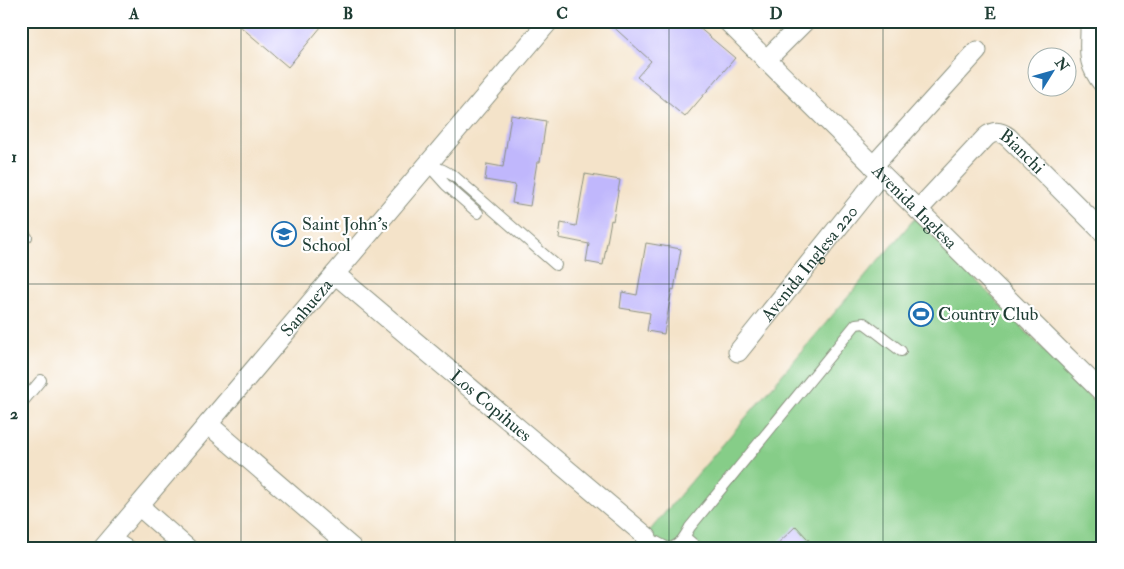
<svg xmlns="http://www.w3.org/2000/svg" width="1124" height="569" font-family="'IM FELL Double Pica',serif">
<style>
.green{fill:#86cd88;stroke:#52855e}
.building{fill:#c0b7fc}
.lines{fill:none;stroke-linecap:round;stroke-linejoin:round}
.lane-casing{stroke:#8a907e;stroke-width:12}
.street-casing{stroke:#8a907e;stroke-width:21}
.lane{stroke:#fff;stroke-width:10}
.street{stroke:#fff;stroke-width:19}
.grid{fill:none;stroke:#1f3d34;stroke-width:1;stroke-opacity:0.55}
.labels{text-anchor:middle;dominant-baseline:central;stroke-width:4.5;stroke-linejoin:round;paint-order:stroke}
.street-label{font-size:18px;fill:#1f3d34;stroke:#fff}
.poi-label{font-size:18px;fill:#1f3d34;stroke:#fff;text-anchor:start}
.neatline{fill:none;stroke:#1f3d34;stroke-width:2}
.grid-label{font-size:16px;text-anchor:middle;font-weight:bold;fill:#1f3d34}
</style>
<rect width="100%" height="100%" fill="#fff"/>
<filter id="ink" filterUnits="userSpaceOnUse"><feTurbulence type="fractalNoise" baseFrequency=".02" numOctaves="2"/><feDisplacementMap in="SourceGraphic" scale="10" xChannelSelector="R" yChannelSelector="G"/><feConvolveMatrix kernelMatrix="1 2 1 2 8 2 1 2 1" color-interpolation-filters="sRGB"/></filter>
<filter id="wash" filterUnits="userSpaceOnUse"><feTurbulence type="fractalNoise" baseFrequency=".0096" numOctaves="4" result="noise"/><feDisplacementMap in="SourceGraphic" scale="20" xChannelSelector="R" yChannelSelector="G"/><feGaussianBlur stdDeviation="1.12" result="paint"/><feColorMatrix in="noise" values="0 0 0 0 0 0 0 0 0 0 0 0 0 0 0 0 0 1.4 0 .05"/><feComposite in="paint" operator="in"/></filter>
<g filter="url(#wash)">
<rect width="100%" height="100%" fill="#f4e3c9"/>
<path class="green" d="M915 218 1103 410V538L1094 548H635Z"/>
<g id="blocks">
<path class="building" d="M234 21H326L288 67Z
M607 21H691L735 58 685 117 637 77 651 61Z
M511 115 546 121 540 162H537L530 206 512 203 515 185 485 180 487 164 503 167Z
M585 174 620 180 613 221 611 220 603 265 586 262 589 244 559 238 561 223 576 226Z
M646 243 681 249 674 290 672 289 664 334 647 331 650 313 620 308 622 292 637 295Z
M796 526 816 548H773Z"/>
</g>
</g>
<g filter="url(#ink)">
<use href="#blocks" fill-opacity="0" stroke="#8a907e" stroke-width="1"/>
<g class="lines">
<defs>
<path id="lane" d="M428 164 443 170 454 176 556 265
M428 165 446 185 478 213
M21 232 27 237
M21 404 41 380
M113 536 132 548
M647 537 668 548
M685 537 698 548
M669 548C680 546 685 536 690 527L856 324 864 323 867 325 901 351"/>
<g id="street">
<path id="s1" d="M727 21 1103 393"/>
<path d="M1090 21C1091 49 1084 60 1103 84"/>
<path d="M766 60 805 21"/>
<path d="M873 166 977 51"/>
<path id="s2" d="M918 210 986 137C993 131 1000 131 1008 137L1103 232"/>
<path id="s3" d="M335 274 647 537"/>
<path id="s4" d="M738 352 881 174"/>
<path d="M208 424 352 548"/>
<path d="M139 506 187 548"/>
<path id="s5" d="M103 548 549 21"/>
</g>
</defs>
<use href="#lane" class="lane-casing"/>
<use href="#street" class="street-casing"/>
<use href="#lane" class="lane"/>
<use href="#street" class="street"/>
</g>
</g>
<path class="grid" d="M241 21V548M455 21V548M669 21V548M883 21V548M21 284H1103"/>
<defs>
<symbol id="school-ring" viewBox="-11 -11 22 22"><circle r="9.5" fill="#fff" stroke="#1f6fb2" stroke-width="1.5"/><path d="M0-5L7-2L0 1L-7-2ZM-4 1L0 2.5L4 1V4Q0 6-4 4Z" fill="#1f6fb2"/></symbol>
<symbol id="stadium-ring" viewBox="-11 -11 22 22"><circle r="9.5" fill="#fff" stroke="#1f6fb2" stroke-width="1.5"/><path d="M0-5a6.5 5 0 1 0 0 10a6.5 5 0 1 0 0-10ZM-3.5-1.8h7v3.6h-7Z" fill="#1f6fb2"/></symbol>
</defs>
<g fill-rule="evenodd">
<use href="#school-ring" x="270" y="220" width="28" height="28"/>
<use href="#stadium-ring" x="907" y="300" width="28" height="28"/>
</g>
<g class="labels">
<g class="street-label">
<text stroke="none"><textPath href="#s2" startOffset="144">Bianchi</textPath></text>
<text stroke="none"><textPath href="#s1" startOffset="264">Avenida Inglesa</textPath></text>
<text stroke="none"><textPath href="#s4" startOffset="114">Avenida Inglesa 220</textPath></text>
<text stroke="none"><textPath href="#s5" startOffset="315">Sanhueza</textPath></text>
<text stroke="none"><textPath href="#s3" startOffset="204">Los Copihues</textPath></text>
</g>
<g class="poi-label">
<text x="302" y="224">Saint John's<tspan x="302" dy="21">School</tspan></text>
<text x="938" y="314">Country Club</text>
</g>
</g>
<rect width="1124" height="569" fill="none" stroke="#fff" stroke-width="55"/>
<g transform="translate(1052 72) rotate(53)"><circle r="24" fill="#ffffff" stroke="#a5b1ae"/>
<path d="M0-4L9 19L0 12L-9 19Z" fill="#1f6fb2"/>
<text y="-8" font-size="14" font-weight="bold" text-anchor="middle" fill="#1f3d34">N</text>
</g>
<rect x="28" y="28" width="1068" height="514" class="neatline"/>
<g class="grid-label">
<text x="134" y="19">A</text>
<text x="348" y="19">B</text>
<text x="562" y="19">C</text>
<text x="776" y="19">D</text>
<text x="990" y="19">E</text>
<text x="14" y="162">1</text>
<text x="14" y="419">2</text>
</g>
</svg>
